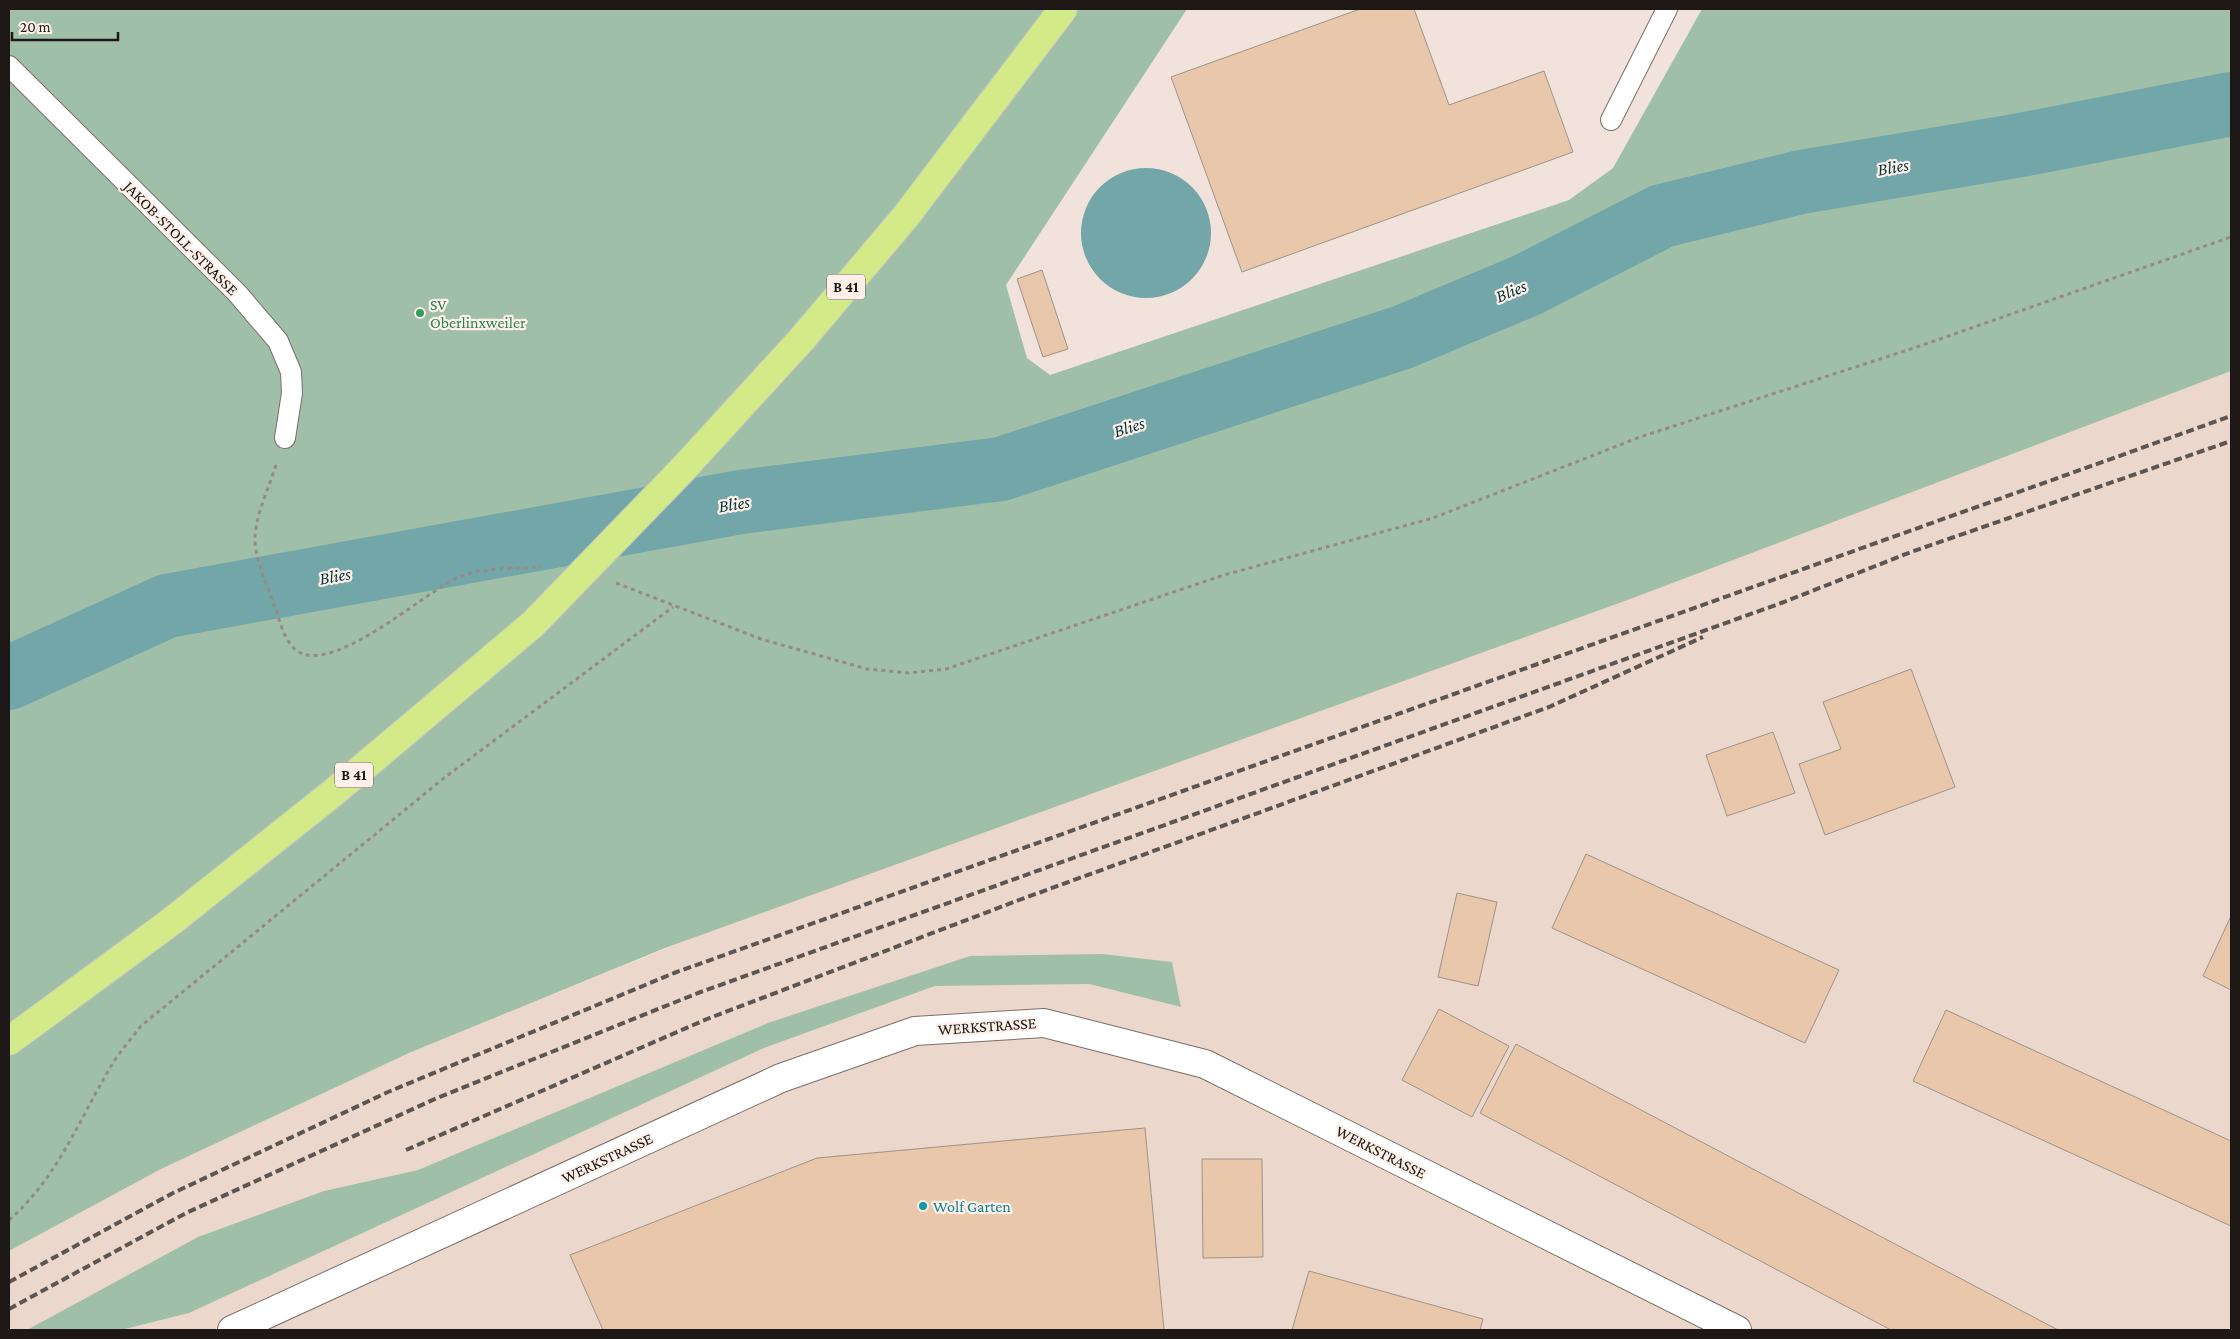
<svg xmlns="http://www.w3.org/2000/svg" width="2240" height="1339" font-family="'Crimson Pro',serif">
<style>
.built{fill:#ecd7cc}
.green{fill:#a0bfa9}
.water{fill:#73a6a8}
.lines{fill:none;stroke-linecap:round;stroke-linejoin:round}
.river{stroke:#73a6a8;stroke-width:64}
.building{fill:#e8c7aa;stroke:#9d938a}
.service-casing{stroke:#7b6f69;stroke-width:22}
.minor-casing{stroke:#7b6f69;stroke-width:30}
.trunk-casing{stroke:#c4c3c2;stroke-width:30}
.path{stroke:#958b86;stroke-width:3;stroke-dasharray:4 4;stroke-linecap:butt}
.service{stroke:#fff;stroke-width:20}
.minor{stroke:#fff;stroke-width:28}
.trunk{stroke:#d2eb88;stroke-width:28}
.rail{stroke:#5d5551;stroke-width:4;stroke-dasharray:8 4;stroke-linecap:butt}
.trunk-bridge-casing{stroke:#c4c3c2;stroke-width:30;stroke-linecap:butt}
.trunk-bridge{stroke:#d2eb88;stroke-width:28}
.leisure-dot{fill:#2e9e5b;stroke:#fef0e9;stroke-width:2}
.culture-dot{fill:#0f9aa8;stroke:#fef0e9;stroke-width:2}
.labels{text-anchor:middle;dominant-baseline:central;stroke-width:4.5;stroke-linejoin:round;paint-order:stroke}
.shield{fill:#fef0e9;stroke:#605955;stroke-width:1}
.shield-label{font-size:15px;font-weight:bold;fill:#1d1815}
.street-label{font-size:16px;fill:#1d1815;stroke:#fef0e9}
.leisure-label{font-size:16px;fill:#27864d;stroke:#fef0e9;text-anchor:start}
.culture-label{font-size:16px;fill:#0d838f;stroke:#fef0e9;text-anchor:start}
.water-label{font-size:18px;font-style:italic;fill:#023739;stroke:#fef0e9}
</style>
<rect width="100%" height="100%" fill="#f1e3dc"/>
<path class="built" d="M2231 371V1330H121L189 1313 764 1048 936 986 1089 984 1181 1007 1172 962 970 956 418 1170 324 1191 27 1330H9V1251L161 1169 409 1053 727 924 1633 598Z"/>
<path class="green" d="M9 9H1187L1006 285 1027 358 1050 375 1569 200 1613 168 1702 9H2231V371L1633 598 665 948 409 1053 161 1169 9 1251Z
M1102 954 1172 962 1181 1007 1089 984 935 986 764 1048 189 1313 121 1330H27L198 1237 324 1191 418 1170 768 1023 970 956Z"/>
<path class="water" d="M1081 233a65 65 0 1 1 130 0a65 65 0 1 1-130 0Z"/>
<g class="lines">
<path class="river" d="M9 678 167 606 741 502 1001 469 1403 337 1527 285 1662 216 1801 182 2021 145 2231 104"/>
</g>
<path class="building" d="M1360 9H1414L1449 105 1544 71 1573 152 1242 272 1171 77Z
M1042 270 1068 349 1043 357 1017 279Z
M1911 669 1955 787 1825 835 1799 764 1841 749 1823 702Z
M1773 732 1795 793 1727 816 1706 755Z
M1586 854 1839 970 1805 1043 1552 928Z
M1457 893 1497 902 1478 986 1438 977Z
M2231 916V990L2203 976Z
M1439 1009 1509 1046 1472 1117 1402 1080Z
M1946 1010 2231 1141V1226L1913 1081Z
M1516 1044 2058 1330H1891L1480 1113Z
M1145 1128 1164 1330H603L570 1255 817 1158Z
M1202 1159H1262L1263 1257 1203 1258Z
M1309 1271 1483 1319 1480 1330H1292Z"/>
<g class="lines">
<defs>
<path id="service" d="M9 66 237 293 278 341 291 372 292 393 285 438
M1611 120 1667 9"/>
<path id="minor" d="M232 1330 781 1078 915 1031 1044 1023 1205 1064 1737 1330"/>
<path id="trunk" d="M684 468 802 339 906 216 1063 9
M9 1041 172 921 334 792 533 624"/>
</defs>
<use href="#service" class="service-casing"/>
<use href="#minor" class="minor-casing"/>
<use href="#trunk" class="trunk-casing"/>
<path class="path" d="M276 465C269 488 256 513 255 538 255 561 267 585 275 607 279 619 283 635 291 645 322 687 426 590 459 577 484 567 515 569 541 567
M616 583 761 639 867 669 909 673 946 669 1224 575 1433 518 1640 437 1920 346 2231 237
M9 1220C58 1178 80 1117 113 1063 121 1050 132 1038 141 1026L444 778 673 607"/>
<use href="#service" class="service"/>
<use href="#minor" class="minor"/>
<use href="#trunk" class="trunk"/>
<path class="rail" d="M406 1150 707 1019 1019 900 1549 707 1703 637
M9 1282 173 1193 388 1092 674 973 2231 416
M9 1309 186 1213 437 1098 698 993 1784 602 1911 552 2231 441"/>
<defs>
<path id="trunk-bridge" d="M533 624 684 468"/>
</defs>
<use href="#trunk-bridge" class="trunk-bridge-casing"/>
<use href="#trunk-bridge" class="trunk-bridge"/>
</g>
<circle class="leisure-dot" cx="420" cy="313" r="5"/>
<circle class="culture-dot" cx="923" cy="1206" r="5"/>
<g class="labels">
<g class="shield">
<rect x="827" y="274.5" width="38" height="25" rx="4"/>
<rect x="335" y="762.5" width="38" height="25" rx="4"/>
</g>
<g class="shield-label">
<text x="846" y="287">B 41</text>
<text x="354" y="775">B 41</text>
</g>
<g class="street-label">
<text transform="translate(181 238) rotate(45)">JAKOB-STOLL-STRASSE</text>
<text transform="translate(987 1026) rotate(-4)">WERKSTRASSE</text>
<text transform="translate(1381 1152) rotate(27)">WERKSTRASSE</text>
<text transform="translate(607 1158) rotate(-25)">WERKSTRASSE</text>
</g>
<g class="leisure-label">
<text x="430" y="304">SV<tspan x="430" dy="18">Oberlinxweiler</tspan></text>
</g>
<g class="culture-label">
<text x="933" y="1206">Wolf Garten</text>
</g>
<g class="water-label">
<text transform="translate(1893 167) rotate(-10)">Blies</text>
<text transform="translate(1511 291) rotate(-23)">Blies</text>
<text transform="translate(1129 427) rotate(-18)">Blies</text>
<text transform="translate(734 504) rotate(-9)">Blies</text>
<text transform="translate(335 576) rotate(-10)">Blies</text>
</g>
</g>
<rect width="2240" height="1339" fill="none" stroke="#1d1815" stroke-width="20"/>
<path d="M12 32v8h106v-8" fill="none" stroke="#1d1815" stroke-width="2.5"/>
<text x="20" y="32" font-size="15" fill="#1d1815" stroke="#fef0e9" stroke-width="4" paint-order="stroke">20 m</text>
</svg>
